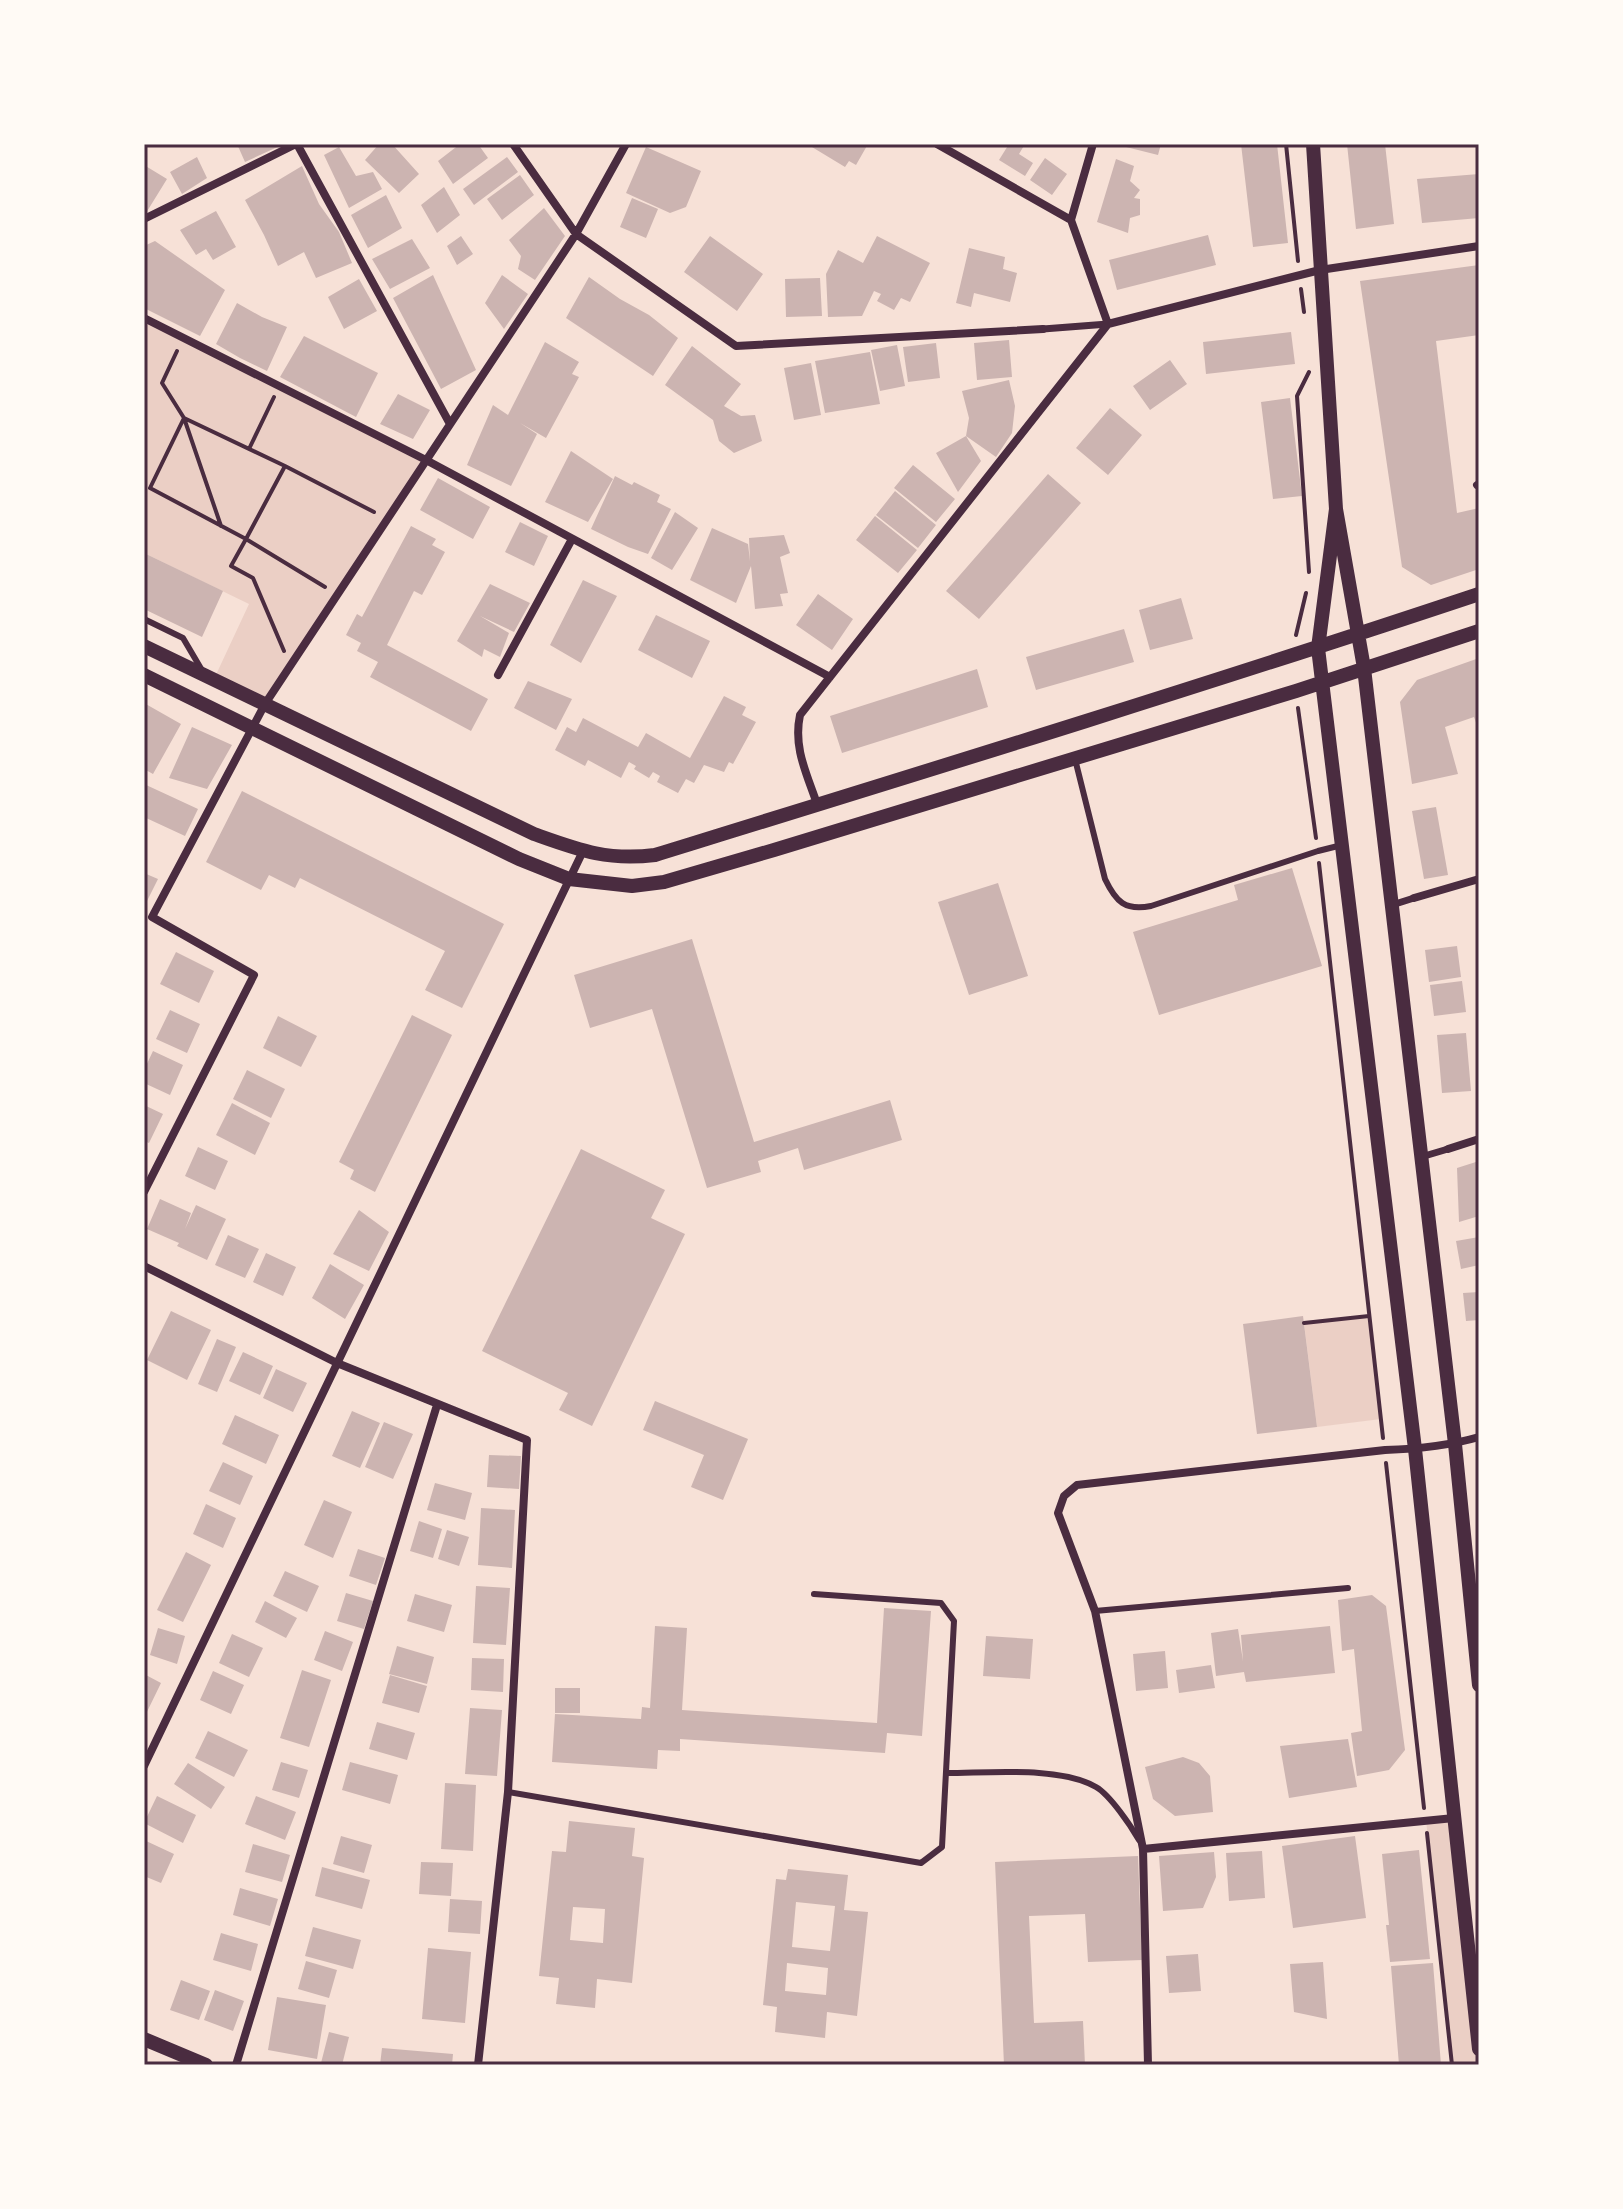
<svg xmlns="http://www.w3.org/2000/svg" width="1623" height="2209" font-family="'IBM Plex Serif',serif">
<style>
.green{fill:#ebcfc5}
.building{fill:#ccb4b1;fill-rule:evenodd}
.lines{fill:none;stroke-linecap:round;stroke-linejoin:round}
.path{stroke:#4a2c40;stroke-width:4}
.service{stroke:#4a2c40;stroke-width:6}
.pedestrian{stroke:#4a2c40;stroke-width:7}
.minor{stroke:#4a2c40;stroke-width:8}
.tertiary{stroke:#4a2c40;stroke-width:14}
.neatline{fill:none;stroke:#4a2c40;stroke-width:3}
</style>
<rect width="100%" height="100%" fill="#f7e1d7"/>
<path class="green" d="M144 318 426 460 265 704 214 679 249 604 144 553Z
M1369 1316 1381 1419 1317 1427 1304 1323Z
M1454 1818 1479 2049V2065H1452L1426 1820Z"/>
<path class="building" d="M237 144H284L245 162Z
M379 144H392L419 174 399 193 365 160Z
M460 144H478L488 158 453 184 438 161Z
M807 144H868L856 165 849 161 845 167Z
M1009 144H1025L1019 154 1033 163 1025 176 999 160Z
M1114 144H1161L1158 155Z
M1241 144H1277L1288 243 1253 247Z
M1347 144H1385L1394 224 1356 229Z
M339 147 356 176 373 172 382 189 349 208 324 155Z
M646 147 701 171 686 207 670 213 626 193Z
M197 157 207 178 182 194 170 172Z
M507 157 518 172 474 205 463 189Z
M1045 158 1067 174 1052 195 1030 180Z
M1116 159 1134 166 1130 181 1140 190 1134 198 1140 199V215L1130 218 1128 233 1097 222Z
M144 165 167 179 146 213 144 212Z
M302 166 319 204 339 232 352 263 316 278 304 252 278 266 264 235 245 200Z
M1479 174V218L1422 223 1417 179Z
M520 175 534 195 502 220 487 199Z
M444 187 460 215 437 233 421 205Z
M386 195 402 228 368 248 351 215Z
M632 198 658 209 646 238 620 227Z
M544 208 565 236 535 280 518 269 521 256 509 240Z
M216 211 236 247 213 260 206 249 196 255 180 230Z
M1208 235 1216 265 1117 290 1109 260Z
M461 236 473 254 457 265 447 246Z
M710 236 763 274 737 311 684 272Z
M877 236 930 263 910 302 901 298 894 310 877 301 881 294 874 291 862 316 828 317 826 274 838 250 863 263Z
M412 239 430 268 390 289 372 259Z
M155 241 225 290 200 336 144 308V246Z
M969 248 1005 257 1003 269 1017 273 1010 302 974 293 971 307 956 303Z
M1479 265V335L1436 341 1457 513 1479 508V569L1431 585 1402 567 1360 281Z
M433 275 476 370 441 389 393 298Z
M502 275 528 294 504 329 485 303Z
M589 277 620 299 649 315 678 338 653 376 566 318Z
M820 278 822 316 786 317 785 279Z
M359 279 377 311 344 329 328 297Z
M237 303 262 317 287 327 267 371 240 358 216 344Z
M1291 332 1295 364 1206 374 1203 342Z
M304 336 378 373 356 417 280 377Z
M1009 340 1012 377 977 380 974 343Z
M545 342 579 362 572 374 579 377 546 438 520 423 537 434 511 486 467 465 493 405 508 415Z
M936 343 940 378 908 382 903 347Z
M897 345 905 386 880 391 871 350Z
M692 346 741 384 724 406 741 416 755 415 762 441 734 453 719 441 713 420 665 385Z
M870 352 880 404 825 413 815 361Z
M1170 360 1187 384 1150 410 1133 386Z
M811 363 821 415 794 420 784 368Z
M1009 380 1015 406 1012 433 996 457 966 436 969 418 962 391Z
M398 394 430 410 413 439 380 424Z
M1290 398 1302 496 1273 499 1261 402Z
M1110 408 1142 435 1108 475 1076 448Z
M966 436 981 461 958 492 936 453Z
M571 451 613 479 588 522 545 502Z
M913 465 955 499 936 522 894 488Z
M1048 474 1081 503 979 619 946 591Z
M615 476 632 485 634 482 660 495 657 502 671 509 648 554 628 547 591 529Z
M438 478 490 507 473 539 420 510Z
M895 491 936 525 918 548 876 515Z
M675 512 698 528 672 570 651 558Z
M875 516 917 550 898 573 856 540Z
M520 522 548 536 534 566 505 552Z
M411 526 436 539 432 545 445 552 422 595 414 591 387 645 488 699 471 731 370 677 378 662 357 651 361 643 346 635 357 614 362 617Z
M712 528 748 544 750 561 749 538 784 535 790 553 780 557 788 593 780 594 783 606 755 609 751 566 736 603 690 580Z
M144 553 223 591 202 637 144 609Z
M583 580 617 596 581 663 550 645Z
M490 584 530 603 514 632 480 616 509 633 500 657 484 649 482 657 457 641Z
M818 594 853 619 832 650 796 625Z
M1181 598 1193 639 1150 650 1139 610Z
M656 615 710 641 692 678 638 650Z
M1124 629 1134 662 1036 690 1026 657Z
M1479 658V731L1474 717 1445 727 1458 774 1412 784 1400 702 1417 680Z
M977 669 988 707 842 753 830 716Z
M528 681 572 699 556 730 514 708Z
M724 696 746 707 742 715 756 722 733 764 729 762 724 772 704 765 694 783 686 779 678 793 657 782 660 776 653 772 649 778 634 769 636 766 629 762 621 778 588 760 585 766 555 750 567 727 576 732 583 718 638 747 646 733 690 758Z
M144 703 181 724 153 774 144 769Z
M192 727 232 745 207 789 169 778Z
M144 784 198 809 185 836 144 817Z
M242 791 504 924 462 1008 425 990 445 951 300 878 295 888 269 875 261 890 206 862Z
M1436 807 1448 875 1424 879 1412 811Z
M1292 868 1322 966 1159 1015 1133 932 1238 900 1234 885Z
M144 873 158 879 144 907Z
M998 883 1028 976 969 995 938 902Z
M692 939 754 1142 890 1100 902 1140 804 1170 798 1148 758 1161 761 1172 707 1188 652 1009 590 1028 574 975Z
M1457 946 1461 977 1429 982 1425 950Z
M176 952 214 971 199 1003 160 984Z
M1462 981 1466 1012 1434 1016 1430 985Z
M170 1010 200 1024 187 1053 156 1039Z
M412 1015 452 1035 375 1192 350 1179 354 1170 339 1162Z
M278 1016 317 1036 301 1067 263 1048Z
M1466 1033 1471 1091 1442 1093 1437 1035Z
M153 1051 183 1065 170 1095 144 1083V1070Z
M247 1070 285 1089 271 1118 233 1099Z
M232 1103 270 1123 255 1155 216 1135Z
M144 1105 163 1114 149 1143 144 1141Z
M198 1147 228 1161 215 1190 185 1176Z
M581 1149 665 1190 651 1218 685 1234 592 1426 559 1410 568 1393 482 1351Z
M1479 1161V1216L1459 1222 1457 1168Z
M160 1199 191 1213 185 1229 196 1205 226 1219 207 1260 177 1246 179 1243 147 1229Z
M359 1210 389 1232 369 1271 333 1254Z
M228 1235 259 1249 245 1278 215 1265Z
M1479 1237V1265L1461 1269 1456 1241Z
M266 1253 296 1267 283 1296 253 1282Z
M330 1264 364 1285 345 1319 312 1298Z
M1479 1292V1320L1466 1321 1463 1293Z
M171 1311 211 1330 187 1380 147 1360Z
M1303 1316 1317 1427 1257 1434 1243 1324Z
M217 1339 236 1347 217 1392 198 1384Z
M243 1352 273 1366 260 1395 229 1381Z
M276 1369 307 1383 293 1412 263 1398Z
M655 1401 748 1439 723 1500 691 1487 704 1455 643 1430Z
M352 1411 380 1423 360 1468 332 1456Z
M235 1415 279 1435 266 1464 222 1444Z
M384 1422 413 1434 393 1479 365 1467Z
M489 1455 521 1456 519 1489 487 1487Z
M223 1462 253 1476 240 1505 209 1491Z
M435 1483 472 1493 465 1520 427 1510Z
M324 1500 352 1512 333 1558 304 1545Z
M206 1504 236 1518 223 1548 193 1534Z
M481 1508 515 1510 512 1568 478 1565Z
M419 1521 442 1529 433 1558 410 1551Z
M447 1530 469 1537 459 1566 438 1559Z
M358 1549 385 1558 376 1585 349 1576Z
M186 1552 211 1565 183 1622 157 1610Z
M285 1571 319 1586 307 1612 273 1596Z
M476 1586 510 1588 506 1645 473 1643Z
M346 1593 373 1601 364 1629 337 1621Z
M415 1594 452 1605 444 1632 407 1621Z
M1372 1595 1386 1606 1405 1750 1389 1770 1357 1776 1351 1733 1362 1731 1354 1649 1342 1651 1338 1600Z
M265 1601 297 1618 286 1638 255 1622Z
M884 1608 931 1611 922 1736 887 1733 885 1753 680 1739V1751L658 1750 657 1769 552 1762 555 1714 641 1719 642 1707 650 1708 655 1626 687 1628 682 1710 877 1723Z
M1330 1626 1335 1673 1246 1682 1244 1672 1216 1676 1211 1633 1238 1629 1243 1661 1241 1635Z
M158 1628 185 1636 177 1664 150 1655Z
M325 1631 353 1642 342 1671 314 1660Z
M232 1634 263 1648 249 1677 219 1663Z
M986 1636 1033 1639 1030 1679 983 1676Z
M397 1646 434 1657 427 1684 389 1674Z
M1165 1651 1168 1688 1136 1691 1133 1654Z
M472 1658 504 1659 503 1692 471 1690Z
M1211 1665 1215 1688 1179 1693 1176 1670Z
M302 1670 331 1680 309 1747 280 1738Z
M213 1671 244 1685 231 1714 200 1700Z
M144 1674 161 1683 144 1718Z
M390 1675 427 1686 419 1713 382 1703Z
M555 1688H580V1713H555Z
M470 1708 502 1710 497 1776 465 1774Z
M377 1722 415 1733 407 1760 369 1749Z
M208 1731 248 1750 234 1777 195 1758Z
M1348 1739 1357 1787 1289 1798 1280 1746Z
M1183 1757 1199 1763 1210 1776 1213 1812 1175 1816 1153 1799 1145 1767Z
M281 1762 308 1770 299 1798 272 1790Z
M350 1762 398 1775 390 1804 342 1790Z
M188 1763 225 1787 211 1809 174 1784Z
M445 1783 476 1785 473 1851 441 1849Z
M157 1796 196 1815 183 1843 144 1823Z
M256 1796 296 1812 285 1840 245 1824Z
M569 1821 635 1828 632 1856 644 1858 632 1983 597 1979 595 2008 556 2004 559 1978 539 1976 552 1851 566 1852ZM573 1907 605 1909 603 1943 570 1940Z
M341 1836 372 1845 364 1873 333 1864Z
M1355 1836 1366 1918 1293 1928 1282 1846Z
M144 1840 174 1854 161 1883 144 1876Z
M253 1844 290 1855 282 1882 245 1872Z
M1419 1850 1430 1959 1390 1962 1386 1925H1389L1382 1854Z
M1262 1851 1265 1898 1229 1901 1226 1853Z
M1214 1852 1216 1877 1203 1908 1163 1911 1159 1856Z
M1138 1856 1142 1960 1088 1962 1085 1914 1029 1916 1034 2023 1083 2021 1085 2065H1004L995 1862Z
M421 1862 453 1863 451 1896 419 1894Z
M322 1867 370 1880 362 1909 315 1896Z
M788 1869 848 1875 844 1910 868 1912 857 2016 827 2012 825 2038 775 2032 777 2007 763 2005 776 1879 786 1880ZM796 1902 835 1906 830 1951 792 1947ZM787 1963 828 1968 826 1995 785 1991Z
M240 1888 278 1899 270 1926 233 1915Z
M450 1899 482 1901 480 1934 448 1932Z
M313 1927 361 1940 353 1969 305 1956Z
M221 1933 258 1944 251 1971 213 1960Z
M428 1948 471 1952 465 2023 422 2019Z
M1198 1954 1201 1991 1169 1993 1166 1956Z
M306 1961 337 1970 329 1998 298 1989Z
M1323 1962 1327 2019 1294 2012 1290 1964Z
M1433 1963 1441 2065H1399L1391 1966Z
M181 1980 210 1991 199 2020 170 2010Z
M215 1990 244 2001 233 2031 204 2020Z
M277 1997 326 2005 317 2059 268 2050Z
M329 2032 349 2037 342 2065 321 2063Z
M382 2048 453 2054 452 2065H380Z"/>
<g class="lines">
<path class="path" d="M1286 144 1298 261
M1301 289 1304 312
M177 351 162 383 184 418 221 526
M249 449 274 397
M1309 572 1297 396 1309 372
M325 587 246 539 285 466 374 512
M1296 635 1306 593
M284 651 253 578 231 566 246 539 150 488 184 418 285 466
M1298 708 1316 838
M1319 863 1383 1438
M1304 1323 1369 1316
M1386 1463 1424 1808
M1427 1833 1452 2065"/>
<path class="service" d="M144 619 183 638 203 672
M1075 759 1105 879C1116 902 1125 911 1151 906L1318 851 1342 845
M1095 1611 1348 1588
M947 1773C989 1773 1060 1766 1096 1787 1110 1795 1131 1826 1139 1840
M508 1792 921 1863 942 1847 954 1621 941 1603 814 1594"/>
<path class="pedestrian" d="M1043 329 1108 324
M1392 905 1414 898
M1421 1157 1448 1149"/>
<path class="minor" d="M297 144 450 424
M513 144 576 234 736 346 1043 329
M937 144 1071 220
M1093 144 1071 220 1108 324
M144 219 296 144
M144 318 426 460 830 677
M1477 485 1479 484
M498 675 572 539
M817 804C807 774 793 748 800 715L1108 324 1320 270 1479 246
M1414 898 1479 879
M1448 1149 1479 1139
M144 1192 254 975 152 917 265 704 576 234 626 144
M144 1266 337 1363 527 1440 508 1792 478 2065
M144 1766 583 851
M1143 1849 1454 1818
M236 2065 437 1405
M1148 2065 1143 1849 1095 1611 1058 1513 1064 1496 1077 1485 1385 1450C1417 1449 1448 1446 1479 1437"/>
<path class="tertiary" d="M1313 144 1336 509 1364 668 1455 1444 1479 1685
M1336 509 1318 648 1415 1449 1479 2049
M144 646 534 834C579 850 607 861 655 855 930 770 1206 685 1479 594
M144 675 519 859 569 879 632 886 664 882 774 850 1296 691 1479 631
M144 2039 206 2065"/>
</g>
<rect width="1623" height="2209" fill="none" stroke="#fffaf5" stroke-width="292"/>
<rect x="146" y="146" width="1331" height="1917" class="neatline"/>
</svg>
